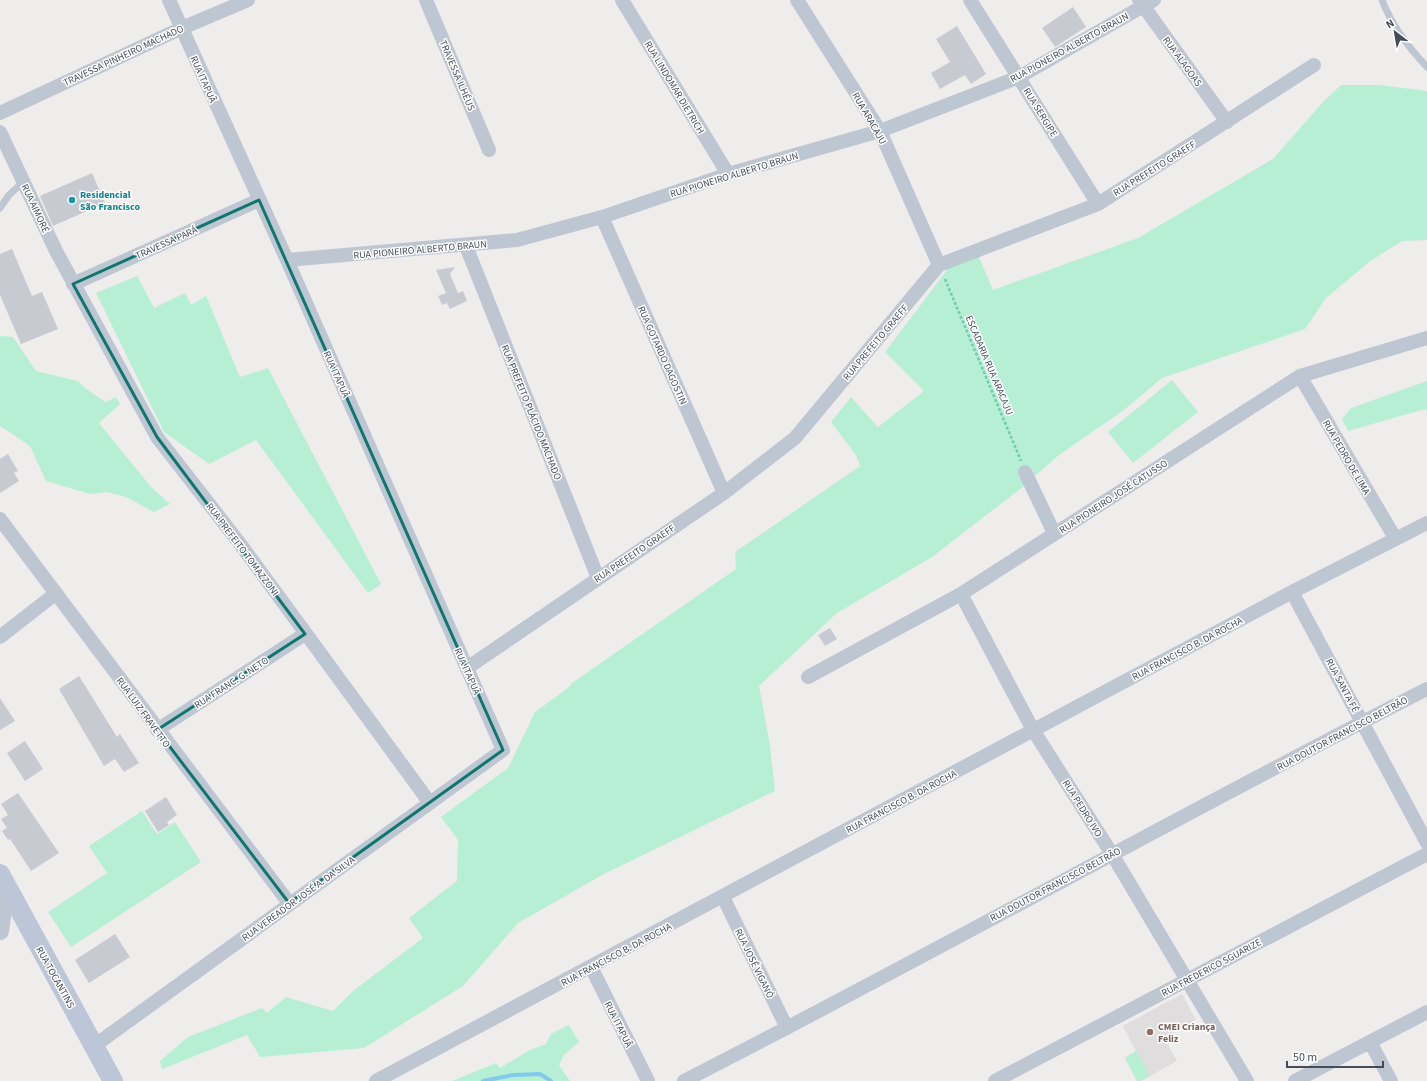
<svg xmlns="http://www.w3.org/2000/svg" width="1427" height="1081" font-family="'Source Sans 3',sans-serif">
  <rect width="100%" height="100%" fill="#efecec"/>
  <path fill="#e0ddde" d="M1182,994L1196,1020L1164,1038L1177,1061L1141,1081H1137L1125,1058L1136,1051L1123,1026Z"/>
  <path fill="#b7efd5" d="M1341,85H1379L1427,91V240L1402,241L1369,262L1326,298L1305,329L1162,378L1124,410L1059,455L1024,486L932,557L837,613L759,686L770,745L775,791L604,874L518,923L463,986L364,1048L260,1057L247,1035L162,1069L160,1061L188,1037L262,1008L267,1013L286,997L333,1011L353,991L423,938L409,918L457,881L458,840L441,817L508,768L535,712L568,688L572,683L736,569L735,552L860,466L856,455L831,422L851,397L878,427L924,391L885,352L950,266L978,255L993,290L1138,238L1273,159L1324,101Z
    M137,276L154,308L185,293L191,305L206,296L240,377L268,368L381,584L368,593L256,440L209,464L164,432L96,293Z
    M0,336L13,337L36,371L78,381L86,389L106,402L116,397L120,404L99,423L151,487L170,504L154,512L126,497L107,492L90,494L46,481L30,446L0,426Z
    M1172,380L1198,412L1133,463L1108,432Z
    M1427,381V411L1425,409L1348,431L1342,419L1351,408Z
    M142,811L157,834L175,822L201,862L71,947L48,912L107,873L89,846Z
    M569,1025L579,1042L564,1055L559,1065L570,1081H452L496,1063L500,1068L530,1050L546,1044L551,1034Z
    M1136,1051L1150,1076L1137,1081L1125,1058Z"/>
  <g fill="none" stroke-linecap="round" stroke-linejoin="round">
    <path stroke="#82c9ee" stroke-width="4" d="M483,1081L513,1075L540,1074L551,1081"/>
  </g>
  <path fill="#c8cad2" d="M1073,7L1086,27L1055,47L1042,28Z
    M957,26L986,74L971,84L965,75L940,89L931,73L950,62L936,39Z
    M92,173L105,203L53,226L40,196Z
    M12,249L32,296L42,292L58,329L21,344L0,295V254Z
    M455,267L450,274L458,293L463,291L467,301L450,309L447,303L442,305L438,296L446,293L436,270Z
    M8,454L18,471L14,473L19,481L0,493V459Z
    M830,628L837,639L825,646L818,635Z
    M79,676L117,737L120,734L139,763L124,772L115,759L104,766L59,689Z
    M0,698L15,721L0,730Z
    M25,741L43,769L25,781L7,753Z
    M18,793L59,853L31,871L10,839L8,840L2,831L7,828L1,819L8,815L1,804Z
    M166,797L177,815L167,822L169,825L158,832L145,811Z
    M115,934L130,957L89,983L75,960Z"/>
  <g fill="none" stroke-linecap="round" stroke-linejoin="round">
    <path stroke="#6eceac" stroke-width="2.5" stroke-dasharray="3 2" stroke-linecap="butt" d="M945,279L1021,461"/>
    <path stroke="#bec6d2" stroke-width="7" d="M1382,0C1392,26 1408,47 1427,67
      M0,208L9,195L24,181"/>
    <path stroke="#bec6d2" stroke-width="14" d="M426,0L489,150
      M622,0L728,174
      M797,0L880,131L939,265
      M970,0L1098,204
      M1139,0L1227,122
      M0,113L182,28L248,0
      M0,132L56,251L157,437L241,545L430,803
      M602,217L724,493
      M466,246L598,578
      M287,260L517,240L602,217L728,174L880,131L1019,77L1154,0
      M73,284L259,200
      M1300,376L1395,538
      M1025,472L1054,533
      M0,519L289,903
      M1292,592L1427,843
      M961,594L1033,730L1112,854L1247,1081
      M0,637L55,594
      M467,668L724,493L795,438L939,265L1098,204L1314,65
      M808,677L961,594L1300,376L1427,338
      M157,730L305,634
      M723,897L787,1028
      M591,967L648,1081
      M1370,1042L1391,1081
      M94,1046L503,750L287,260L169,0
      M376,1081L1292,592L1427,523
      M684,1081C933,954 1177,816 1427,689
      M995,1081L1427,854
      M1295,1081L1427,1012"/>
    <path stroke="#bec6d2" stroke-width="18" d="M0,931L6,887"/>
    <path stroke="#bdc6d6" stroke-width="20" d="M0,874L113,1081"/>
  </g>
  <path fill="none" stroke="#0f766e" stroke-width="3" stroke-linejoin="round" d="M259,200L503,750L289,903L157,730L305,634L157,437L73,284Z"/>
  <circle fill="#0f9aa8" stroke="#fff" stroke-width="1.5" cx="72" cy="200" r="4"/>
  <circle fill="#8d6e63" stroke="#fff" stroke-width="1.5" cx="1150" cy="1032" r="4"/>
  <g text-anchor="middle" stroke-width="3" stroke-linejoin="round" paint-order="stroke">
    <g font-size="10" fill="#444c5a" stroke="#fff">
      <text transform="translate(1069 47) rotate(-29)" y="4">RUA PIONEIRO ALBERTO BRAUN</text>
      <text transform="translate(123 55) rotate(-25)" y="4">TRAVESSA PINHEIRO MACHADO</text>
      <text transform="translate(1183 61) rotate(54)" y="4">RUA ALAGOAS</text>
      <text transform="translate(458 75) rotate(67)" y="4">TRAVESSA ILHÉUS</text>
      <text transform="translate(204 79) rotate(66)" y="4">RUA ITAPUÃ</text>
      <text transform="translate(675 87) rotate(59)" y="4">RUA LINDOMAR DIETRICH</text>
      <text transform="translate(1041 112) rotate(58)" y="4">RUA SERGIPE</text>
      <text transform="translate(870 118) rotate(60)" y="4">RUA ARACAJU</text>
      <text transform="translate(1154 168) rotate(-32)" y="4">RUA PREFEITO GRAEFF</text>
      <text transform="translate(734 174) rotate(-17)" y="4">RUA PIONEIRO ALBERTO BRAUN</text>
      <text transform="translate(36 208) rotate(65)" y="4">RUA AIMORÉ</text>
      <text transform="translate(166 242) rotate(-24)" y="4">TRAVESSA PARÁ</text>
      <text transform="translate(420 249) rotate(-5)" y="4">RUA PIONEIRO ALBERTO BRAUN</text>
      <text transform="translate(875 342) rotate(-50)" y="4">RUA PREFEITO GRAEFF</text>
      <text transform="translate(663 355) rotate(66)" y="4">RUA GOTARDO DAGOSTIN</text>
      <text transform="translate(990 365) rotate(67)" y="4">ESCADARIA RUA ARACAJU</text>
      <text transform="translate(337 374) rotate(66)" y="4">RUA ITAPUÃ</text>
      <text transform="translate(532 412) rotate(68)" y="4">RUA PREFEITO PLÁCIDO MACHADO</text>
      <text transform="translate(1347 457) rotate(60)" y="4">RUA PEDRO DE LIMA</text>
      <text transform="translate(1113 496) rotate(-33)" y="4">RUA PIONEIRO JOSÉ CATUSSO</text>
      <text transform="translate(243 549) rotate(53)" y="4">RUA PREFEITO TOMAZZONI</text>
      <text transform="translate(634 553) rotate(-34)" y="4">RUA PREFEITO GRAEFF</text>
      <text transform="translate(1187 648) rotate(-28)" y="4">RUA FRANCISCO B. DA ROCHA</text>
      <text transform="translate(468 671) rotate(66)" y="4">RUA ITAPUÃ</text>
      <text transform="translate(231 682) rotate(-33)" y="4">RUA FRANC. G. NETO</text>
      <text transform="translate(1343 685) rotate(62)" y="4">RUA SANTA FÉ</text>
      <text transform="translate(144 712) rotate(54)" y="4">RUA LUIZ FRAVETTO</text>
      <text transform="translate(1342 733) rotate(-28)" y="4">RUA DOUTOR FRANCISCO BELTRÃO</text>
      <text transform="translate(901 801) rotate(-28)" y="4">RUA FRANCISCO B. DA ROCHA</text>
      <text transform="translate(1083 808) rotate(58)" y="4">RUA PEDRO IVO</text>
      <text transform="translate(1055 884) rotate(-28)" y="4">RUA DOUTOR FRANCISCO BELTRÃO</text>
      <text transform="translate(298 898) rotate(-36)" y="4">RUA VEREADOR JOSÉ A. DA SILVA</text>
      <text transform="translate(616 954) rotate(-28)" y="4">RUA FRANCISCO B. DA ROCHA</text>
      <text transform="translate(755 963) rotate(64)" y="4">RUA JOSÉ VIGANÓ</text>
      <text transform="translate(1211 967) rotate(-28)" y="4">RUA FREDERICO SGUARIZE</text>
      <text transform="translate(56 977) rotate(61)" y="4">RUA TOCANTINS</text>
      <text transform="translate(619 1024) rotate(63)" y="4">RUA ITAPUÃ</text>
    </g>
    <g font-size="10" font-weight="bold" fill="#0d838f" stroke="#fff" text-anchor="start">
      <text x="80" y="198">Residencial<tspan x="80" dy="12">São Francisco</tspan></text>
    </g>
    <g font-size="10" font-weight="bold" fill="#785e54" stroke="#fff" text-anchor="start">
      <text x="1158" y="1030">CMEI Criança<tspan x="1158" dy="12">Feliz</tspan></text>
    </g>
  </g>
  <g transform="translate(1395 32) rotate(329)" stroke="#ffffff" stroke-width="3" paint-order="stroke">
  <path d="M0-3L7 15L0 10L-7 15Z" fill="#444c5a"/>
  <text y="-6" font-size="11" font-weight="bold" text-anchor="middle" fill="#444c5a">N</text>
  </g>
  <path d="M1287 1061v6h96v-6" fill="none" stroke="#444c5a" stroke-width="2"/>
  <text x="1293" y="1061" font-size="12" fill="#444c5a" stroke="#ffffff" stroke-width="3" paint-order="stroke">50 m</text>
</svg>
